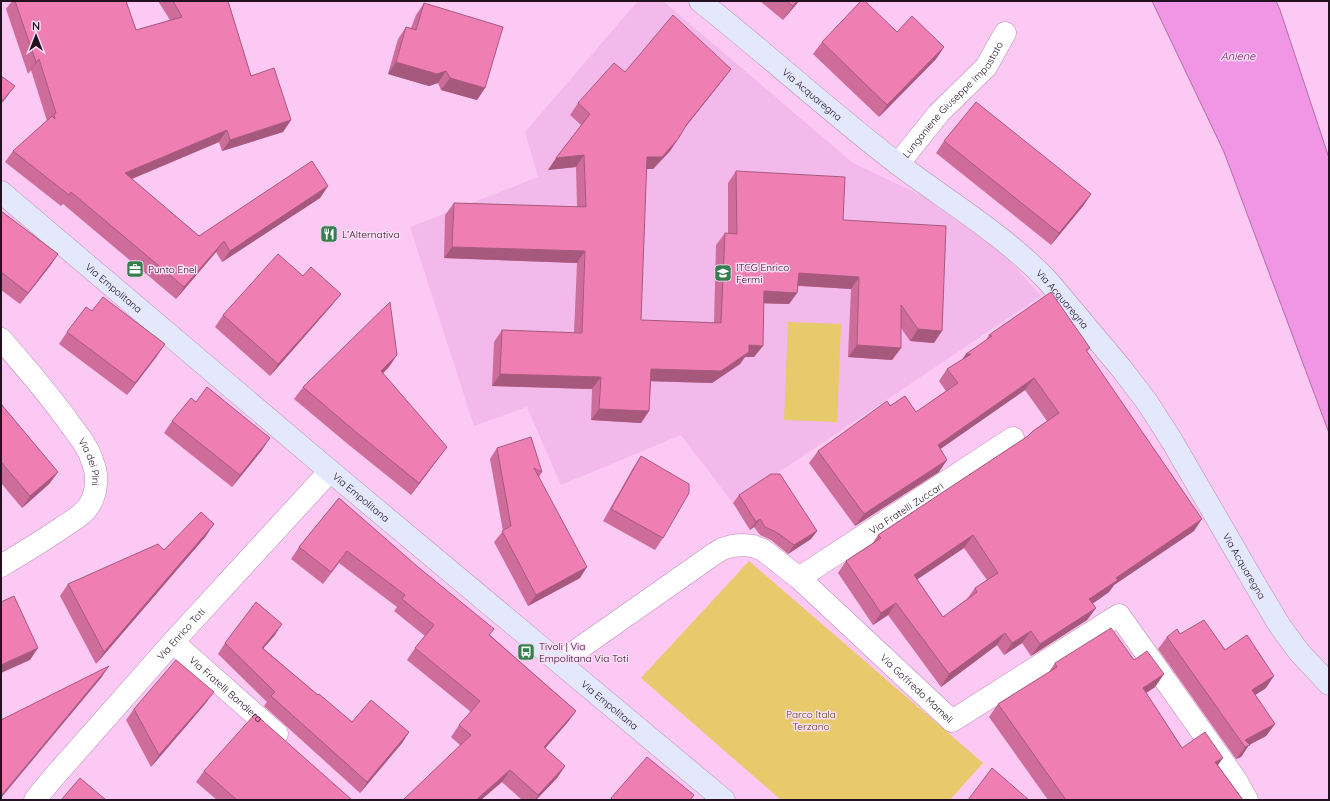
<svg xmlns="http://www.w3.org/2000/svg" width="1330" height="801" font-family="Quicksand,sans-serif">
  <rect width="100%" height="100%" fill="#fcc8f4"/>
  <path fill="#f3b9ea" d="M638,1H663L853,163L935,202L1001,251L1041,296L733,503L681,435L561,485L527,407L474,426L410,227L538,177L525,132Z"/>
  <path fill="#e8ca6d" d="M788,322L841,324L837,422L784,420Z
    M749,561L983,763L950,800H781L641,678Z"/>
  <path fill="#f195e5" stroke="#b36daa" d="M1152,1H1276L1280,10L1329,158V433L1224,152Z"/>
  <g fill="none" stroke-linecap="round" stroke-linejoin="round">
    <defs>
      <g id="street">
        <path id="s1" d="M898,164L939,113L986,67L1005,33"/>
        <path id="s2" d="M1,339C25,367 49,394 70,424C79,436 89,448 93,463C98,475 97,492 90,504C84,515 70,522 60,529C41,542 21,554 1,566"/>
        <path id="s3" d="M799,578L1013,438"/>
        <path id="s4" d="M173,642L277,734"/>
        <path id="s5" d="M560,662L714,554L722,549L732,546L742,545L753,546L763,550L799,578L952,721L1119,615L1236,780L1247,800"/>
        <path id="s6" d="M35,800L52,779L173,642L330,471"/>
      </g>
      <g id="secondary">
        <path id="s7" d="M700,1C767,54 830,112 898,164C949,202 1004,235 1048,281L1121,368L1147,402L1172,441L1259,591L1280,626L1299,652L1329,684"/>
        <path id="s8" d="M1,192L330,471L724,800"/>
      </g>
    </defs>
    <use href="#street" stroke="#bd8cb6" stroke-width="23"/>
    <use href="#secondary" stroke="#bd8cb6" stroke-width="23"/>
    <use href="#street" stroke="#fff" stroke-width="22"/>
    <use href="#secondary" stroke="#e3e8fc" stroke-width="22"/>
  </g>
  <path fill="#ce6d9a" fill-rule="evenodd" d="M12,1H126L136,30L170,20L158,1H228L251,76L291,120L283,132L222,151L219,142L132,179L199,236L328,186L320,198L222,262L216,252L176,299L63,204L61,206L5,162L13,151L47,121L31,70L28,74L6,9Z
    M760,1H799L783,20Z
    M424,3L485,88L477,100L441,90L438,83L429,86L388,74L398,39L406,27L411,28L416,15Z
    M897,32L944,47L936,59L879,117L813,54L822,42Z
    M731,69L722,81L684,129L678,139L670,151L653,169H646L641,320L714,323L716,245L725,233H728V183L736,171L843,220L934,343L910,341L901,328V348L892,360L848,357L851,289L798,286L797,293L789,304L763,303L754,357H745L740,364L712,383L651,381L649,411L641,423L591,420L592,389L492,386L494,342L502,330L574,333L577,263L444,258L445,215L454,203L577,207L576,167L548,170L581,125L570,115L578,103L625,72Z
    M944,141L1091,194L1083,206L1051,245L936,153Z
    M1,211L58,254L50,266L20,304L1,290Z
    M303,276L341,294L332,305L270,376L215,327L223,315Z
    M67,332L157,356L127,395L59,344Z
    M989,335L1090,348L1087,351L1194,531L1114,585L1109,592L1092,604L1096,608L1087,620L1031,656L1022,643L1004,655L997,645L941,687L888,615L873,625L838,573L846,561L872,544L878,535L1028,436L1047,421L1025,390L940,449L939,472L855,526L809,463L818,451L890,406L916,412L946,391L939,381L947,369L962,360L966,354L986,340ZM964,548L987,580L975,588L967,599L943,617L917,579Z
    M389,367L383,373L438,459L411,495L349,445L294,399L303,387Z
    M196,402L262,450L232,487L164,433L172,421Z
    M1,404L58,472L49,484L22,508L1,483Z
    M497,448L542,472L539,477L580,578L528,606L494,542L503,531L490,459Z
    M641,456L663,538L655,550L603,521L633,468Z
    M739,495L817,531L811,539L788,554L771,540L760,535L754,527L750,530L733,503Z
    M339,498L490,635L576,711L567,723L545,748L565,766L557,778L536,800H522L451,737L459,725L471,712L407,660L415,648L425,636L394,611L397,607L339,563L323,584L291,559L299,547Z
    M206,536L96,664L60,596L68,584L164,550Z
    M1180,634L1225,650L1266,688L1255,695L1275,724L1266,736L1249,745L1241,757L1236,759L1158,649L1167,637Z
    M275,635L263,648L318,695L352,722L409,732L402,743L360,793L264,706L267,702L218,654L225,643Z
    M1134,660L1164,674L1155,687L1146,693L1182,748L1218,765L1243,800H1048L989,717L998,704L1049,672L1055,663Z
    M205,704L151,767L126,720L134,709Z
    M204,771L352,800H217L196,782Z"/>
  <path fill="#a7597d" d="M797,1H799L783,20L793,6Z
    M944,47L936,59L879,117L887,105Z
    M39,59L31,70L28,74L36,62Z
    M396,62L446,71L438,83L429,86L388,74Z
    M731,69L722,81L678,136L687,124Z
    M450,78L485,88L477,100L441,90Z
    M15,86L6,98L1,104V102Z
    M291,120L283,132L222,151L230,140Z
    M227,130L219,142L117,185L125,173Z
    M678,139L670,151L653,169H638L647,157Z
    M584,155L576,167L548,170L556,158Z
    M328,186L320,198L222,262L230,251Z
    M1091,194L1083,206L1051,245L1059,233Z
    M224,241L216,252L176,299L184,287Z
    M452,247L585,251L577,263L444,258Z
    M58,254L50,266L20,304L28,293Z
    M799,273L859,277L851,289L791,285Z
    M764,291L797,293L789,304L755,303Z
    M341,294L332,305L270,376L278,364Z
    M918,329L942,331L934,343L910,341Z
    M165,344L157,356L127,395L135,383Z
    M749,345L763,346L754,357H745L740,364L712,383L643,381L651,369Z
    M857,345L901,348L892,360L848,357Z
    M966,354H971L958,366Z
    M397,355L389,367L373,383L381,371Z
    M500,374L601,377L592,389L492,386Z
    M1034,378L1025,390L929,457L938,445Z
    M599,409L649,411L641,423L591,420Z
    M270,438L262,450L232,487L240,475Z
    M447,447L411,495L419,483Z
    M947,460L939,472L855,526L864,514Z
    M58,472L49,484L22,508L30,496Z
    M760,519L754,527L750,530L756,522Z
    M1202,519L1194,531L1114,585L1109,592L1081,612L1089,599L1116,578Z
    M214,524L206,536L96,664L104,652Z
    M817,531L811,539L788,554L794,545Z
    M973,535L964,548L906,587L914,575Z
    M587,567L580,578L528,606L536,595Z
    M896,603L888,615L873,625L881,613Z
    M1096,608L1087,620L1031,656L1040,644Z
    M282,624L275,635L255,658L262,648Z
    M1031,631L1022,643L1004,655L1012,643Z
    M1005,633L997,645L941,687L949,674Z
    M38,648L30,660L1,673V665Z
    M109,666L101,678L1,798V796Z
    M1164,674L1155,687L1134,701L1143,688Z
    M1274,676L1266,688L1244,702L1252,690Z
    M214,692L205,704L151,767L159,755Z
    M576,711L567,723L536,759L544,747Z
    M1275,724L1266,736L1249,745L1241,757L1236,759L1245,747V740Z
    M409,732L402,743L360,793L367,782Z
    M1223,758L1214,771L1215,762Z
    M565,766L557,778L536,800H535L538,795Z
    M510,770L502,782L481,800H476Z"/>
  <path fill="#ef7fb3" stroke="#a7597d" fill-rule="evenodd" d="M15,1H126L136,30L182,17L173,1H228L251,76L274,68L291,120L230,140L227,130L125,173L199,236L312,161L328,186L230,251L224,241L184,287L71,192L69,195L13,151L52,116L55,119L54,114L56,113L39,59L36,62Z
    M786,1H797L793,6Z
    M861,1H865L897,32L912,16L944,47L887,105L822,42Z
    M424,3L503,27L485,88L450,78L446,71L437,74L396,62L406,27L416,30Z
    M673,15L731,69L687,124L678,139L662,157H647L641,320L721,323L725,233L737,234L736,171L845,177L843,220L946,226L942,331L918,329L901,305V348L857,345L859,277L799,273L797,293L764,291L763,346L749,345V352L721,371L651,369L649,411L599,409L601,377L500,374L502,330L582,333L585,251L452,247L454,203L586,207L584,155L556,158L590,114L578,103L614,63L625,72Z
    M1,76L15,86L1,102Z
    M976,102L1091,194L1059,233L944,141Z
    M1,211L58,254L28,293L1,272Z
    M278,254L303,276L311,267L341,294L278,364L223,315Z
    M1051,292L1090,348L1086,350L1202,519L1116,578L1118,580L1089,599L1096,608L1040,644L1031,631L1012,643L1005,633L949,674L896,603L881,613L846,561L881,538L878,535L1028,436L1033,431L1059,413L1034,378L938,445L947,460L864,514L818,451L887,401L890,406L905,396L916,412L958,383L947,369L971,354H966L992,336L989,335ZM973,535L998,573L975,588L977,592L943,617L914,575Z
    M103,297L165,344L135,383L67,332L86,307L92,311Z
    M390,302L397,355L381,371L447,447L419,483L357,433L303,387Z
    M207,387L270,438L240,475L172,421L191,398L196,402Z
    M1,404L58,472L30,496L1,462Z
    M531,437L542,472L534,468L587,567L536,595L502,531L511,526L497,448Z
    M641,456L689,484V493L663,538L611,509Z
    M771,474H780L817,531L794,545L776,532L765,527L760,519L756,522L739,495Z
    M339,498L418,567L494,629L489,635L576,711L544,747L565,766L538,795L510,770L476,800H403L471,735L459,725L480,701L415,648L434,625L402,599L405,595L347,551L331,572L299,547Z
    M201,512L214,524L104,652L68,584L158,544L164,550Z
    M14,596L38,648L1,665V602Z
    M256,602L282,624L262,648L318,695L319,694L352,722L371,700L409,732L367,782L271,696L275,692L225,643Z
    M1204,620L1225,650L1247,635L1274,676L1252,690L1275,724L1245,740L1250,745L1245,747L1167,637L1177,629L1180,634Z
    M1111,628L1134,660L1147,651L1164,674L1143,688L1182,748L1205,732L1223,758L1215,762L1243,800H1066L998,704L1057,667L1055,663Z
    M176,660L214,692L159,755L134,709Z
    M109,666L1,796V720Z
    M255,714L352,800H237L204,771Z
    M647,757L694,795L690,800H613L611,798Z
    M992,768L1029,800H968Z
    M80,778L106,800H61Z"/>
  <defs>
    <symbol id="restaurant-square" viewBox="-11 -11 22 22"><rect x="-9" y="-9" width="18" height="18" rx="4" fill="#347f4d" stroke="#fdddf7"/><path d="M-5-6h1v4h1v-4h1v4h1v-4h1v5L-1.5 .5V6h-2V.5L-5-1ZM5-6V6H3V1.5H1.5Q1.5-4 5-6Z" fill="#fff"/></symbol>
    <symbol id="office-square" viewBox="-11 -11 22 22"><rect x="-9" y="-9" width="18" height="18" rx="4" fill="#347f4d" stroke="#fdddf7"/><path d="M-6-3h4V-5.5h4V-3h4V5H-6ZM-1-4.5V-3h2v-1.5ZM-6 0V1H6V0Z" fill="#fff"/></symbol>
    <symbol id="school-square" viewBox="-11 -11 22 22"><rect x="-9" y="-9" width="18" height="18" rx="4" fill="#347f4d" stroke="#fdddf7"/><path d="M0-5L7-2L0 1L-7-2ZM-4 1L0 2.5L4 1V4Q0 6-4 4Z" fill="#fff"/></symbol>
    <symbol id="bus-square" viewBox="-11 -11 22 22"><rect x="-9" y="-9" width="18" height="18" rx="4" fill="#347f4d" stroke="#fdddf7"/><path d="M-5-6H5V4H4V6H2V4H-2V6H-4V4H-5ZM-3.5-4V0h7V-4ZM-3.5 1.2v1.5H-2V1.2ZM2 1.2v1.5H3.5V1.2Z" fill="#fff"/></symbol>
  </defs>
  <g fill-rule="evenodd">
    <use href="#restaurant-square" x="319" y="224" width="20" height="20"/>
    <use href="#office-square" x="125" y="259" width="20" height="20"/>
    <use href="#school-square" x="713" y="263" width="20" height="20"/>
    <use href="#bus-square" x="516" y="642" width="20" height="20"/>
  </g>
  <g text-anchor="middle" stroke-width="3" stroke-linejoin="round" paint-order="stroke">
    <g font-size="10" fill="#231121" stroke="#fdddf7">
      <text dy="4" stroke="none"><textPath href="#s7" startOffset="146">Via Acquaregna</textPath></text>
      <text dy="4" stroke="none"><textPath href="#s1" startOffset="85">Lunganiene Giuseppe Impastato</textPath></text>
      <text dy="4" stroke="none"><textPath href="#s8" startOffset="148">Via Empolitana</textPath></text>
      <text dy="4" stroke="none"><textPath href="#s7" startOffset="470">Via Acquaregna</textPath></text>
      <text dy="4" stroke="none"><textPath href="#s2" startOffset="153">Via dei Pini</textPath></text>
      <text dy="4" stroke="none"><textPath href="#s8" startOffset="472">Via Empolitana</textPath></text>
      <text dy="4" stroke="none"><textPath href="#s3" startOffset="128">Via Fratelli Zuccari</textPath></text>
      <text dy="4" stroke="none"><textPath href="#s7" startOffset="794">Via Acquaregna</textPath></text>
      <text dy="4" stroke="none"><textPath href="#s6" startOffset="221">Via Enrico Toti</textPath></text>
      <text dy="4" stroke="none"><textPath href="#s5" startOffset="447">Via Goffredo Mameli</textPath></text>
      <text dy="4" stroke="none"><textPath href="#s4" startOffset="71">Via Fratelli Bandiera</textPath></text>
      <text dy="4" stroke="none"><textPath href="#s8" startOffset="796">Via Empolitana</textPath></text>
    </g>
    <g font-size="10" fill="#231121" stroke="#fdddf7" text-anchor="start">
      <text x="342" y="238">L’Alternativa</text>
      <text x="736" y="271">ITCG Enrico<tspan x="736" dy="12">Fermi</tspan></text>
      <text x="148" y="273">Punto Enel</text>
      <text x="539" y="650">Tivoli | Via<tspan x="539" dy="12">Empolitana Via Toti</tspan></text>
    </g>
    <g font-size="10" fill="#564612" stroke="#fdddf7">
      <text x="811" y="718">Parco Itala<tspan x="811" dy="12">Terzano</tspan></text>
    </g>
    <g font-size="11" font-style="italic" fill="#6c1b64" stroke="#fdddf7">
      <text x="1238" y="60">Aniene</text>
    </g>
  </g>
  <rect width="1330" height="801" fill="none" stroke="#231121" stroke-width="4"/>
  <g transform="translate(36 36)" stroke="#fdddf7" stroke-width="3" paint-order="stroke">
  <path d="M0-3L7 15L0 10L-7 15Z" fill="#231121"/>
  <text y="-6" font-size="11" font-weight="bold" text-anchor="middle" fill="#231121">N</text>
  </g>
</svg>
